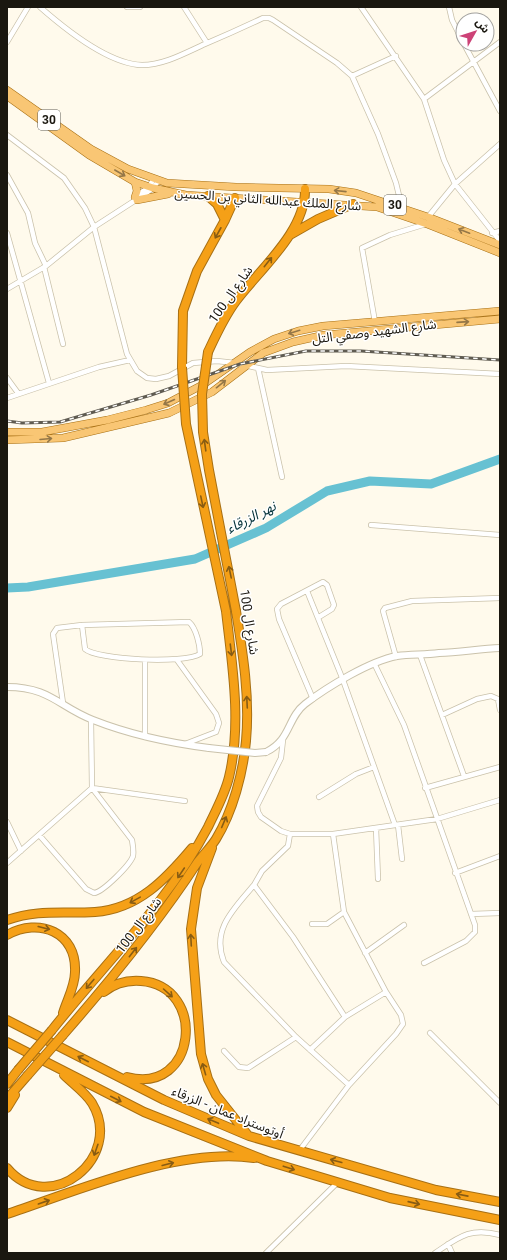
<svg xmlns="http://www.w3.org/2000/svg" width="507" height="1260" font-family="Roboto,'Noto Sans Arabic',sans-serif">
  <rect width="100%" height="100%" fill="#fffaec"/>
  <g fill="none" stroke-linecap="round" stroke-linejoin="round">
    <path stroke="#67c1d2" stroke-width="9" d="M7,588L28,587L195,559L266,528L327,491L370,481L431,484L500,459"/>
    <defs>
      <path id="street" d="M40,7C65,29 108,64 142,65C164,65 185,53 205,44C224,36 244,27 263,18H269L273,20L337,63L352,76L378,134L396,183L402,208
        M127,7H140
        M184,7L207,43
        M361,7L424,99L444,160L455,184L500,241
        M449,7L452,20L463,42
        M7,42L28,7
        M464,44L500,111
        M352,76L396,56
        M424,99L500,42
        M7,135L64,178L85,208L94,227L127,354L137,371L147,378L156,379L169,376L193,363L217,361L235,363L267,370L346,366L500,374
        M7,175L28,213L35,243L46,266
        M136,196L149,187L154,178
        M428,217L455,184L500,144
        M7,233L49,383
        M492,233L500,231
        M44,267L63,344
        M7,289L46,266L94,227L145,194L153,188L159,180
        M375,322L362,248L390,235L426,224
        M258,368L282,477
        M7,378L18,393
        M7,398L99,367L130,360
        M371,525L500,535
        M307,591L343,680L395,825
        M189,622C196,628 200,645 200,654C185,664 97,660 85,649L82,625Z
        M420,655L464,776
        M396,657L383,611L385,608L412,601L500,598
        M145,660V737
        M177,660L216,714L219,723L216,732L185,744
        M374,663L404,725L475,925V932L466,941L424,963
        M313,699L279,619L277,609L281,604L323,582L327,585L334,605L332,609L319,617
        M63,703L53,634L57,628L82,625
        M442,715L477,699L491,696L498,699L500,710
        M283,740L281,758L257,806L258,812L261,817L281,831L290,834H333L437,819L500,800
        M92,788L185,801
        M425,788L500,767
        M319,797L356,774L374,767
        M7,822L21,851
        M398,825L402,859
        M376,828L378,879
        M290,834L288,846L262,871L254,885L293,937L345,1017
        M40,836L86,889L94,893C103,892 130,865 133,856C134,851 133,846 132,840L92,788
        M7,863L92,788L91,720
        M455,873L500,856
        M254,885C234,909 211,929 224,962L296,1037L349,1085
        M471,914L500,913
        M312,924H327L344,912
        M365,953L404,925
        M430,1033L500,1103
        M310,1050L345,1017L386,992
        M224,1051L239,1067L248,1068L296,1037
        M299,1151L349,1085L396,1034L403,1024L401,1015L386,992L344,912L333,834
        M448,1244L452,1253
        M266,1253L337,1183
        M435,1253C459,1237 470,1227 500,1235"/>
      <path id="secondary" d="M7,687C50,687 59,707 93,720C131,735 169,743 209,748
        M266,752C291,740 287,718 305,704C327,687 370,661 397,656C411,654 425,655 439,653C460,652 480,649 500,648"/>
      <path id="primary" d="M7,90L91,149L128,169L167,183L236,187L329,189L356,193L428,217L500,245
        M7,96L89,155L135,182L153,188L186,195L377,207L427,224L500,253
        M135,197L137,191L135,182
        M137,200L168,194
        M7,432H42L107,420L146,410L168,403L204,384L250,352L274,339L298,331L323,326L500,311
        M7,440L63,438L169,413L212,392L263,353L293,342L324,335L500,319"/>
      <path id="highway" d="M208,196L217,204L225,220
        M290,235L318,219L353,204
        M208,352C216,335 224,317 236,301C260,269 306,231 305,189
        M182,367L183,311L197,271L225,220L235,198
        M212,848L197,888L191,929L201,1054L208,1079L216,1095L247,1134
        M7,920C39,909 62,914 95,912C138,909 166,879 192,848
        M7,935C39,917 77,932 75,972C75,986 67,1000 63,1013
        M104,992C115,983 128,980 141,981C208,986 197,1096 127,1077
        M7,1020L164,1100L249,1136L436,1190L500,1202
        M52,1030C105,963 168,903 208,827C216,810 225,794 229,777C242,723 232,664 226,611
        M63,1035C111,980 157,924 197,863C203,855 211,847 216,839C233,811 243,773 246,741C250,697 243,654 236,611
        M7,1042L144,1112L267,1161L390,1198L500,1220
        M7,1084L18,1070
        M7,1099L27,1076
        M7,1108L15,1095
        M7,1168C49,1218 125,1158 92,1103C85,1092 73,1084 64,1075
        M7,1214C79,1190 179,1147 254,1158"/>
    </defs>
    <use href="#street" stroke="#cac2ab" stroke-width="6"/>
    <use href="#secondary" stroke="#cac2ab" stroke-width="8"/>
    <use href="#primary" stroke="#a87014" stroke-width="8"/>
    <use href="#highway" stroke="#a87014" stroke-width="10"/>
    <use href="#street" stroke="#fff" stroke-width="4.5"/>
    <use href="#secondary" stroke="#fff" stroke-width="6"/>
    <use href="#primary" stroke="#f9c674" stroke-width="7"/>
    <use href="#highway" stroke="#f5a017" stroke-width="8"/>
    <defs>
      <path id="rail" d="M7,421L22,423L60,422L151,395L240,364L306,351H361L500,360"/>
    </defs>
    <use href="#rail" stroke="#5f5b51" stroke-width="3"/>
    <use href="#rail" stroke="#fff" stroke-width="1.5" stroke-dasharray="4.5" stroke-linecap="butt"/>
    <defs>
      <path id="secondary-bridge" d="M209,748L255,753L266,752"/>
      <path id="highway-bridge" d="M208,352L202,394L203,432L209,470L236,611
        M182,367L186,424L226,611
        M18,1070L52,1030
        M27,1076L63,1035"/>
    </defs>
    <use href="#secondary-bridge" stroke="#cac2ab" stroke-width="8" stroke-linecap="butt"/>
    <use href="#highway-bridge" stroke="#a87014" stroke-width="10" stroke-linecap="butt"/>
    <use href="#secondary-bridge" stroke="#fff" stroke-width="6"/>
    <use href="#highway-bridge" stroke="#f5a017" stroke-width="8"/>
  </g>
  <defs><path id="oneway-shaft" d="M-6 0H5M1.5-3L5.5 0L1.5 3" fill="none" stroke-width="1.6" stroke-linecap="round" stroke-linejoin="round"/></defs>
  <g stroke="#957747">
    <use href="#oneway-shaft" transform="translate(120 173) rotate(30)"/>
    <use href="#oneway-shaft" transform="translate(340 191) rotate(-174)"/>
    <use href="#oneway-shaft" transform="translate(464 231) rotate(-159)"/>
    <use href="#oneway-shaft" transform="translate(463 322) rotate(-4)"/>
    <use href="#oneway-shaft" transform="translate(294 332) rotate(163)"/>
    <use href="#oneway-shaft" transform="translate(221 384) rotate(-39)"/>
    <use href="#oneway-shaft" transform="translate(169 402) rotate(156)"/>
    <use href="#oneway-shaft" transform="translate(46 439) rotate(-5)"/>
  </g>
  <g stroke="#885c13">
    <use href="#oneway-shaft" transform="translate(218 233) rotate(119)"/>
    <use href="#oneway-shaft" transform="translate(268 262) rotate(-51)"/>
    <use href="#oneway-shaft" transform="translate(205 445) rotate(-98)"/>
    <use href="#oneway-shaft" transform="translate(202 502) rotate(78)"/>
    <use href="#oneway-shaft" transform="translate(230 572) rotate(-102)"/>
    <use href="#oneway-shaft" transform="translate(231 650) rotate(83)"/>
    <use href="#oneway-shaft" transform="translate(247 702) rotate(-93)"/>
    <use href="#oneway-shaft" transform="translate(224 822) rotate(-67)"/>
    <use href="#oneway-shaft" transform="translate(181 873) rotate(124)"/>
    <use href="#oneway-shaft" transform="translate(135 900) rotate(151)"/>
    <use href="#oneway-shaft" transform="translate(44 928) rotate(14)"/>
    <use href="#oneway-shaft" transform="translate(191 940) rotate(-93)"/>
    <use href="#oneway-shaft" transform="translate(133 952) rotate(-52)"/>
    <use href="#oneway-shaft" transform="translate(90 984) rotate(130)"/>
    <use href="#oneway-shaft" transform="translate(168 993) rotate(42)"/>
    <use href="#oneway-shaft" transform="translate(83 1059) rotate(-153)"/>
    <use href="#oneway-shaft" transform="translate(204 1069) rotate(-106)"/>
    <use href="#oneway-shaft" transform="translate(116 1099) rotate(27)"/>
    <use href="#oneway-shaft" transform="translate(213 1121) rotate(-157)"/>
    <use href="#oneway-shaft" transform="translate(96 1150) rotate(109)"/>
    <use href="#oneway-shaft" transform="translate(336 1161) rotate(-165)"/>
    <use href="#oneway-shaft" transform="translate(168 1164) rotate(-14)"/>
    <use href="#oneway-shaft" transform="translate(289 1168) rotate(18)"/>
    <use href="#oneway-shaft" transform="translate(462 1195) rotate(-169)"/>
    <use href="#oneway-shaft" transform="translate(44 1202) rotate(-19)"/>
    <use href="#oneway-shaft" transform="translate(414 1203) rotate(13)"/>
  </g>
  <g text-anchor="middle" stroke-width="3" stroke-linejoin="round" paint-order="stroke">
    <g fill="#fff" stroke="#5f5d57" stroke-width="1">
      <rect x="38" y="110" width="22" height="20" rx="3"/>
      <rect x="384" y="195" width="22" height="20" rx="3"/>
    </g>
    <g font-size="12" font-weight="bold" fill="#1a170f">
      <text x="49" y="124">30</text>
      <text x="395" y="209">30</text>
    </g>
    <g font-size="13" fill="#1a170f" stroke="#fff">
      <text transform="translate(268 199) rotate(4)" y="5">شارع الملك عبدالله الثاني بن الحسين</text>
      <text transform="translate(230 294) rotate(-55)" y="5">شارع ال 100</text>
      <text transform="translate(374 331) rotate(-7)" y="5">شارع الشهيد وصفي التل</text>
      <text transform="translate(250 622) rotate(81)" y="5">شارع ال 100</text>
      <text transform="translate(138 925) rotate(-53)" y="5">شارع ال 100</text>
      <text transform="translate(228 1112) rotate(22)" y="5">أوتوستراد عمان - الزرقاء</text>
    </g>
    <g font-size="14" font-style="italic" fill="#033138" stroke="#fff">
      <text transform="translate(251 517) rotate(-27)" y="5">نهر الزرقاء</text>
    </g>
  </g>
  <rect width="507" height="1260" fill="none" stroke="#1a170f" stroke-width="16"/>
  <g transform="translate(475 32) rotate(51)"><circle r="19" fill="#ffffff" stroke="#a3a29f"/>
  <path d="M0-3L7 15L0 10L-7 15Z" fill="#cd4277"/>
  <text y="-6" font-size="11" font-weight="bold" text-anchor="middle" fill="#1a170f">ش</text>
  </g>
</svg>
